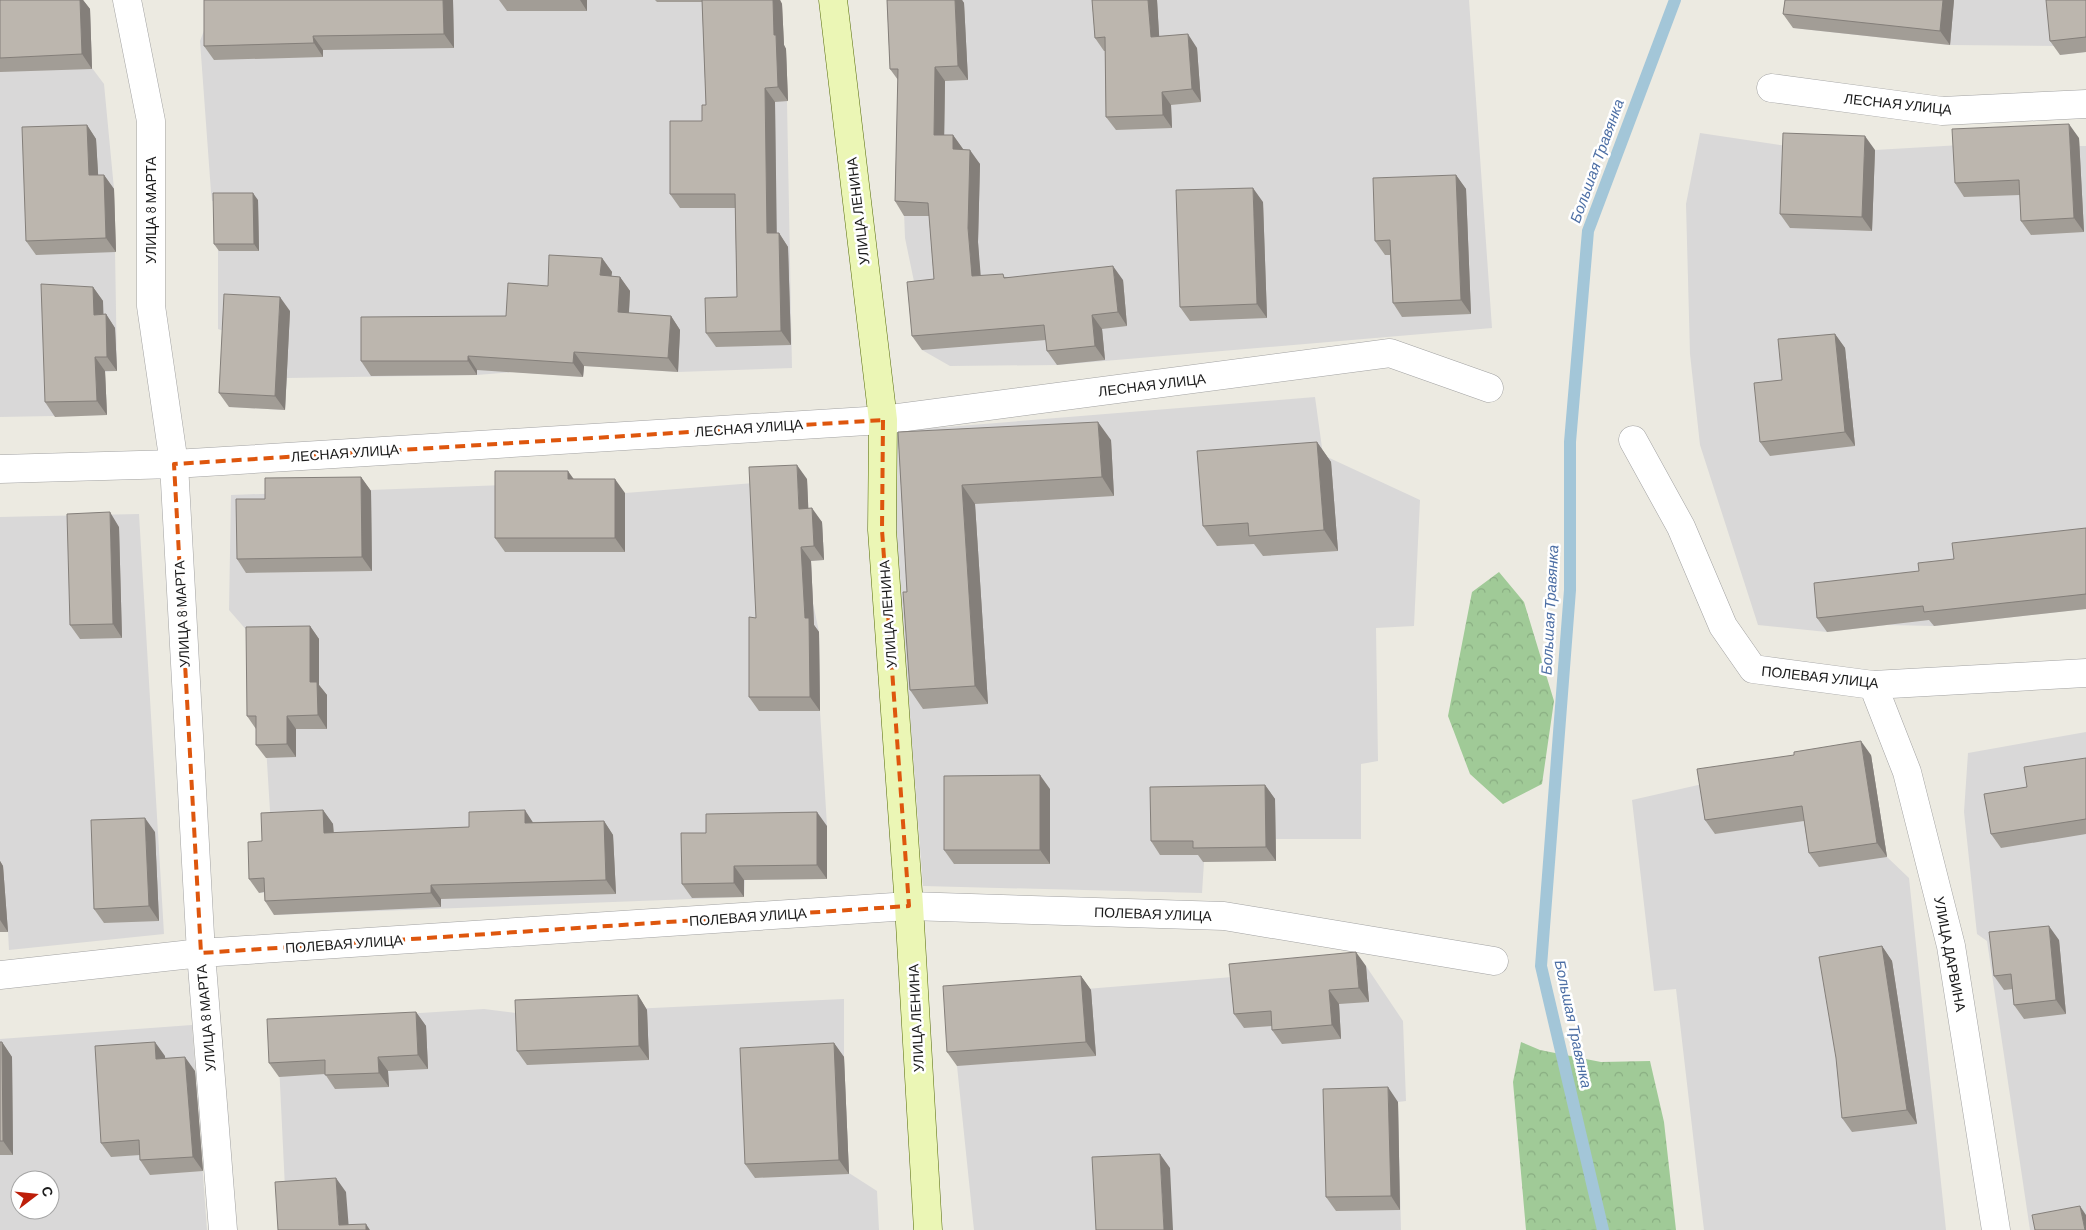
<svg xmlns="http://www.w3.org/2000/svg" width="2086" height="1230" font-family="Barlow,sans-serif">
  <defs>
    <pattern id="forest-crowns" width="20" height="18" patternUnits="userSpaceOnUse" patternTransform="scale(1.25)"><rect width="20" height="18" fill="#a0ca97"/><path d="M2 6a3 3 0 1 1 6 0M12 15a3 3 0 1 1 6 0" fill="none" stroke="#89ad82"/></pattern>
  </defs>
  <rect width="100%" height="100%" fill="#eceae1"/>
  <path fill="#d9d8d8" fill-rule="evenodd" d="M256,0H770L771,29L786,49L792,368L678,372L584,366L583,377L513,372L477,375L287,378L285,410L229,407L233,334L218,329V201H212L211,192L200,41L213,7Z
    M896,0H1469L1492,328L1057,365L950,366L922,350L917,296L905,238Z
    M1796,0H2086V52L2060,55L2059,46L1950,45L1793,28Z
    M90,9L92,68L104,84L114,189L117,371L105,372L107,415L0,417V12Z
    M1700,133L1793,147L1875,150L2079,138V146H2086V609L1934,626L1887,625L1827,632L1758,625L1700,445L1690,354L1686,204Z
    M1315,397L1323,455L1420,500L1414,626L1376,628L1378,761L1361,764V839H1276V861L1204,862L1202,893L923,886L895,524L897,431Z
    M807,479L809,522H822L824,560L811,561L813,603L819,632L820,711L827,826V879L745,880L744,897L274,915V892L259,893L271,827L265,730L255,640L229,610L231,495L505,485L625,493Z
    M139,514L164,934L9,950L8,932H0V517Z
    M2086,732V1230H2030L1987,941L1977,934L1964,812L1968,753Z
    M1871,755L1887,857L1909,878L1946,1230H1704L1676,989L1654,991L1632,800L1707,783Z
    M1366,966L1403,1021L1406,1101L1398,1102L1401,1230H974L957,1066L953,1000Z
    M844,999V1057L849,1173L877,1191L879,1230H287L277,1022L484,1009L525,1014Z
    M192,1025L207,1230H0V1039ZM20,1180H50V1210H20Z"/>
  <path fill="url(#forest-crowns)" d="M1499,572L1524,602L1554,701L1542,784L1503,804L1470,774L1448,716L1472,592Z
    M1521,1042L1540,1050L1601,1062L1650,1061L1664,1122L1676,1230H1526L1513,1082Z"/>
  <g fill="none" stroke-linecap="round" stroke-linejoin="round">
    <path stroke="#a3c6d8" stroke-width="12" d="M1603,1230L1541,966L1570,590V442L1588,231L1675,0"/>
    <defs>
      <path id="street" d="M127,0L151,121V306L174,464L201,953L223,1230
        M1771,88L1942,111L2086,104
        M1633,440L1681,527L1723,626L1753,669L1873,685L2086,673
        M0,469L174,464L883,420L1390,353L1489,388
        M1873,685L1907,772L1951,946L1996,1230
        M0,975L201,953L909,906L1224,916L1494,961"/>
      <path id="secondary" d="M833,0L883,420L882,530L909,906L928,1230"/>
    </defs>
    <use href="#street" stroke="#a2a2a2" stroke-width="29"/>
    <use href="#secondary" stroke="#556b09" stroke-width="29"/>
    <use href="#street" stroke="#fff" stroke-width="28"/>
    <use href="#secondary" stroke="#ebf6b5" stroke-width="28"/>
  </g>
  <path fill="#a29d96" d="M0,0H83L90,9L92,69L0,72Z
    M453,0L454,48L323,50V57L214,60L204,46Z
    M499,0H587V11H507Z
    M655,0H780L782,4L784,45L786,49L788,101L775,102L776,233H779L788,247L791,345L716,347L706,333L737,297L735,208H680L670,194L702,121L706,105L702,2H657Z
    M887,0H962L964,3L968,80L945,81L944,135H953L963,149L980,164L978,242L980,276L1006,277L1123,280L1127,326L1102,329L1105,360L1057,365L1047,351L1046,340L922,350L912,336L934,279L929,216H904L895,201L898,80L890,69Z
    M1092,0H1157L1159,36L1197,48L1201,102L1171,105L1172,128L1116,130L1106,117L1105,51H1104L1095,38Z
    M1785,0H1954L1950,45L1793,28L1783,14Z
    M2086,0V52L2060,55L2050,41Z
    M87,125L96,139L98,175H104L114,189L116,252L36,255L26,241Z
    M2079,138L2084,232L2031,235L2021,221L2020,195L1964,197L1955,183Z
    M1875,150L1872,231L1790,228L1780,214Z
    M1456,175L1466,189L1471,314L1402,317L1393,303L1390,255H1385L1375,241Z
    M258,200L259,251H219L214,244Z
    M1263,202L1267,318L1190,321L1180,307Z
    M602,258L612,272L611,276L620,277L630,291L629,313L671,316L680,330L678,372L584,366L583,377L477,370V375L371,376L361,361L506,316L548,286Z
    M93,287L103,301V314H106L115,328L117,371H105L107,415L55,417L45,402Z
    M290,311L285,410L229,407L219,393Z
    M1835,334L1845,348L1855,446L1770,456L1760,442L1782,380Z
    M898,432L1111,440L1114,496L975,504L988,704L923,709L910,690L907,592Z
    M1317,442L1331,462L1338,551L1263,556L1254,544L1217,546L1203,526Z
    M361,477L371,491L372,571L246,573L237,559L265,499Z
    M807,479L808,508L822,522L824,560L811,561L814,625L819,632L820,711H759L749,697L756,618Z
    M625,493V552H505L495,538Z
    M119,527L122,638L80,639L70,625Z
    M2086,528V609L1934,626L1929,620L1827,632L1817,618L1919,571L1954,559Z
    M310,626L319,639V685L327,695V729H296V757L266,758L256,745V729L247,716Z
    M1871,755L1887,857L1819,867L1809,853L1804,821L1715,834L1705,820Z
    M2086,758V834L2001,848L1991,834L2027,787Z
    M1265,785L1275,799L1276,861L1203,862L1198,855H1160L1151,841Z
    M1050,789V864H954L944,850Z
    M323,810L333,824L334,833L469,827L533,822L604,821L613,835L616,894L441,899V907L274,915L265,901L264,892L259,893L249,879L262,841Z
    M827,826V879L744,880V897L692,898L682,884L706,833Z
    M155,832L159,921L104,923L94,909Z
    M0,861L3,866L8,932H0Z
    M2059,940L2066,1014L2024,1019L2014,1005L2013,989L2004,990L1994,976Z
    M1882,946L1892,961L1917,1124L1852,1132L1842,1118Z
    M1366,966L1369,1002L1339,1004L1341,1039L1282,1044L1272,1030V1026L1244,1028L1234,1014Z
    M1081,976L1091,990L1096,1056L957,1066L947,1052Z
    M638,995L647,1010L649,1060L527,1065L517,1051Z
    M416,1012L426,1026L428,1069L388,1071L389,1087L335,1089L325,1074L279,1077L269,1063Z
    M0,1042H2L12,1057L13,1155H0Z
    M834,1043L844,1057L849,1174L755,1178L745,1164Z
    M165,1056V1058L195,1071L203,1171L150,1175L140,1160V1155L111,1157L101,1143Z
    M1398,1102L1400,1210L1336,1211L1326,1197Z"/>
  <path fill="#847f7a" d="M80,0H83L90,9L92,69L82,54Z
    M443,0H453L454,48L444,34Z
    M580,0H587V11Z
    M773,0H780L782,4L784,45L786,49L788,101L778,87L774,35Z
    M955,0H962L964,3L968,80L958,66Z
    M1148,0H1157L1160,50L1151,37Z
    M1943,0H1954L1950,45L1940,31Z
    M1188,34L1197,48L1201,102L1192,89Z
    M313,36L323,50V57L314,43Z
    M935,67L945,81L944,149L934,135Z
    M765,88L775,102L777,247L767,233Z
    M1162,92L1171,105L1172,128L1163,115Z
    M2069,124L2079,138L2084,232L2074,218Z
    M87,125L96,139L99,189L89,175Z
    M953,135L963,149H953Z
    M1865,136L1875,150L1872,231L1862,217Z
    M970,150L980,164L978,242L982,291L972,276L968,228Z
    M104,175L114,189L116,252L106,238Z
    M1456,175L1466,189L1471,314L1461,300Z
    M1253,188L1263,202L1267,318L1257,304Z
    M253,193L258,200L259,251L254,244Z
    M779,233L788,247L791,345L781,331Z
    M602,258L612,272L610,289L600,275Z
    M1113,266L1123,280L1127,326L1118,312Z
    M620,277L630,291L628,327L618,312Z
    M93,287L103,301L104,329L94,315Z
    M280,297L290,311L285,410L275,396Z
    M106,314L115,328L117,371L107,357Z
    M1092,315L1102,329L1105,360L1095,346Z
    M671,316L680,330L678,372L668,358Z
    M1835,334L1845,348L1855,446L1845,432Z
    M574,352L584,366L583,377L573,363Z
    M468,356L477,370V375L468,361Z
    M95,357L105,371L107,415L97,401Z
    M1098,422L1111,440L1114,496L1102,477Z
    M1317,442L1331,462L1338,551L1324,530Z
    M797,465L807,479L809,523L799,509Z
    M568,471L578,485L568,479Z
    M361,477L371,491L372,571L362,557Z
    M615,479L625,493V552L615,538Z
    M962,485L975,504L988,704L975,686Z
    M812,508L822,522L824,560L814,546Z
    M110,512L119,527L122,638L113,624Z
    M801,547L811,561L814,625L819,632L820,711L810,697L805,618Z
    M310,626L319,639V685L327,695V729L318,715L310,682Z
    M287,716L296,729V757L287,744Z
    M1861,741L1871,755L1887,857L1877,843Z
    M1040,775L1050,789V864L1040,850Z
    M1265,785L1275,799L1276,861L1266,847Z
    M323,810L333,824L334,847L324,833Z
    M525,810L534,824L525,823Z
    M817,812L827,826V879L817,865Z
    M145,818L155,832L159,921L149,906Z
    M604,821L613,835L616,894L606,880Z
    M0,861L3,866L8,932L0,920Z
    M734,866L744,880V897L734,883Z
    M431,885L441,899V907L431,893Z
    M2049,926L2059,940L2066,1014L2056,1000Z
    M1882,946L1892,961L1917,1124L1907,1110Z
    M1356,952L1366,966L1369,1002L1359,988Z
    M1081,976L1091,990L1096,1056L1086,1042Z
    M1329,990L1339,1004L1341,1039L1332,1025Z
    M638,995L647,1010L649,1060L639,1046Z
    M416,1012L426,1026L428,1069L418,1055Z
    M2,1042L12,1057L13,1155L3,1141Z
    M155,1042L165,1056L166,1073L156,1059Z
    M834,1043L844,1057L849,1174L839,1160Z
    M185,1057L195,1071L203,1171L193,1157Z
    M378,1057L388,1071L389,1087L379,1073Z
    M1388,1087L1398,1102L1400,1210L1391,1196Z
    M1160,1154L1170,1168L1173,1230H1164Z
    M336,1178L346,1192L349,1230L339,1225Z
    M2080,1206L2086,1215V1230H2085Z
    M366,1224L370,1230H366Z"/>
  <path fill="#bcb6ae" stroke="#847f7a" d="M0,0H80L82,54L0,58Z
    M204,0H443L444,34L313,36L314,43L204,46Z
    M702,0H773L774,35H776L778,87L765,88L767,233H779L781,331L706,333L705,298L737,297L735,194H670V121H702V105H706Z
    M887,0H955L958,66L935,67L934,135H953V149L970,150L968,228L972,276L1003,274L1004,278L1113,266L1118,312L1092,315L1095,346L1047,351L1044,325L912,336L907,282L934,279L928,203L895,201L898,69H890Z
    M1092,0H1148L1151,37L1188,34L1192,89L1162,92L1163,115L1106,117L1105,37L1095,38Z
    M1785,0H1943L1940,31L1783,14Z
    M2046,0H2086V37L2050,41Z
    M2069,124L2074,218L2021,221L2019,180L1955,183L1952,129Z
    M87,125L89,175H104L106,238L26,241L22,127Z
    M1783,133L1865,136L1862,217L1780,214Z
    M1456,175L1461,300L1393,303L1390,240L1375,241L1373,178Z
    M1253,188L1257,304L1180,307L1176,190Z
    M213,193H253L254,244H214Z
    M549,255L602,258L600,275L620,277L618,312L671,316L668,358L574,352L573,363L468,356V361H361V317L506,316L508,283L548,286Z
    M41,284L93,287L94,315L106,314L107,357H95L97,401L45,402Z
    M224,294L280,297L275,396L219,393Z
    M1835,334L1845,432L1760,442L1754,383L1782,380L1778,339Z
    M1098,422L1102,477L962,485L975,686L910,690L903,592H907L898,432Z
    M1317,442L1324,530L1249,536L1248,523L1203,526L1197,451Z
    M797,465L799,509L812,508L814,546L801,547L805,618H809L810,697H749V617L756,618L749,467Z
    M495,471H568V479H615V538H495Z
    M361,477L362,557L237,559L236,499H265V478Z
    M110,512L113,624L70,625L67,514Z
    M2086,528V594L1924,612L1923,606L1817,618L1814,583L1919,571L1918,563L1954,559L1952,543Z
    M310,626V682H317L318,715L287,716V744L256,745V716H247L246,627Z
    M1861,741L1877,843L1809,853L1802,806L1705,820L1697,769L1794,755V752Z
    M2086,758V819L1991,834L1984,794L2027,787L2024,767Z
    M1040,775V850H944V776Z
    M1265,785L1266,847L1193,848V841H1151L1150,787Z
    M323,810L324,833L469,827V812L525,810V823L604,821L606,880L431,885V893L265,901L264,878L249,879L248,842L262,841L261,813Z
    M817,812V865L734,866V883L682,884L681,833H706V814Z
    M145,818L149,906L94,909L91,820Z
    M2049,926L2056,1000L2014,1005L2011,974L1994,976L1989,932Z
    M1882,946L1907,1110L1842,1118L1836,1058L1819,957Z
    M1356,952L1359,988L1329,990L1332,1025L1272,1030L1271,1011L1234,1014L1229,964Z
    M1081,976L1086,1042L947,1052L943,986Z
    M638,995L639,1046L517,1051L515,1000Z
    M416,1012L418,1055L378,1057L379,1073L325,1075V1060L269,1063L267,1019Z
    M0,1042H2L3,1141H0Z
    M155,1042L156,1059L185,1057L193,1157L140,1160L139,1140L101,1143L95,1046Z
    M834,1043L839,1160L745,1164L740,1048Z
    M1388,1087L1391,1196L1326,1197L1323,1089Z
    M1160,1154L1164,1230H1096L1092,1157Z
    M336,1178L339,1225L366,1224V1230H278L275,1182Z
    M2080,1206L2085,1230H2035L2032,1215Z"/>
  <path fill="none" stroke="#de560d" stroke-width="4" stroke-dasharray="10 6" stroke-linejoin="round" d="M883,420L882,530L909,906L201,953L174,464Z"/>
  <g text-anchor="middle" stroke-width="5" stroke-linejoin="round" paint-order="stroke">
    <g font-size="14" fill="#1b1b1b" stroke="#fff">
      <text transform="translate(1898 104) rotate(6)" y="5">ЛЕСНАЯ УЛИЦА</text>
      <text transform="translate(151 210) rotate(-90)" y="5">УЛИЦА 8 МАРТА</text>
      <text transform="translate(858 211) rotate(-97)" y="5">УЛИЦА ЛЕНИНА</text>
      <text transform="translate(1152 385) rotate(-7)" y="5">ЛЕСНАЯ УЛИЦА</text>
      <text transform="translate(749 428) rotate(-4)" y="5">ЛЕСНАЯ УЛИЦА</text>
      <text transform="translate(345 453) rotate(-4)" y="5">ЛЕСНАЯ УЛИЦА</text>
      <text transform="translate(182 614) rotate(-93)" y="5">УЛИЦА 8 МАРТА</text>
      <text transform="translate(888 614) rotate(-94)" y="5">УЛИЦА ЛЕНИНА</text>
      <text transform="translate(1820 677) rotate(6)" y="5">ПОЛЕВАЯ УЛИЦА</text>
      <text transform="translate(1153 914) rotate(2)" y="5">ПОЛЕВАЯ УЛИЦА</text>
      <text transform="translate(748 917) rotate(-4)" y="5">ПОЛЕВАЯ УЛИЦА</text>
      <text transform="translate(344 944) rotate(-4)" y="5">ПОЛЕВАЯ УЛИЦА</text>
      <text transform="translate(1950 954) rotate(79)" y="5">УЛИЦА ДАРВИНА</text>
      <text transform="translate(206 1018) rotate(-95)" y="5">УЛИЦА 8 МАРТА</text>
      <text transform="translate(916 1018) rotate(-93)" y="5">УЛИЦА ЛЕНИНА</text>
    </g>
    <g font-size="15" font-style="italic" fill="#4d6fa5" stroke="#fff">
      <text transform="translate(1597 161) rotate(-70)" y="5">Большая Травянка</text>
      <text transform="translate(1550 610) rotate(-87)" y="5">Большая Травянка</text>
      <text transform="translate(1573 1024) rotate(78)" y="5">Большая Травянка</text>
    </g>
  </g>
  <g transform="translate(35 1195) rotate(74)"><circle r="24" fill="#ffffff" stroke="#a4a4a4"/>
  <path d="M0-4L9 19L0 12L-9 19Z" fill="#bd1e09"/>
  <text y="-8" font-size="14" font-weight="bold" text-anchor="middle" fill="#1b1b1b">С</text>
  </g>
</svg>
